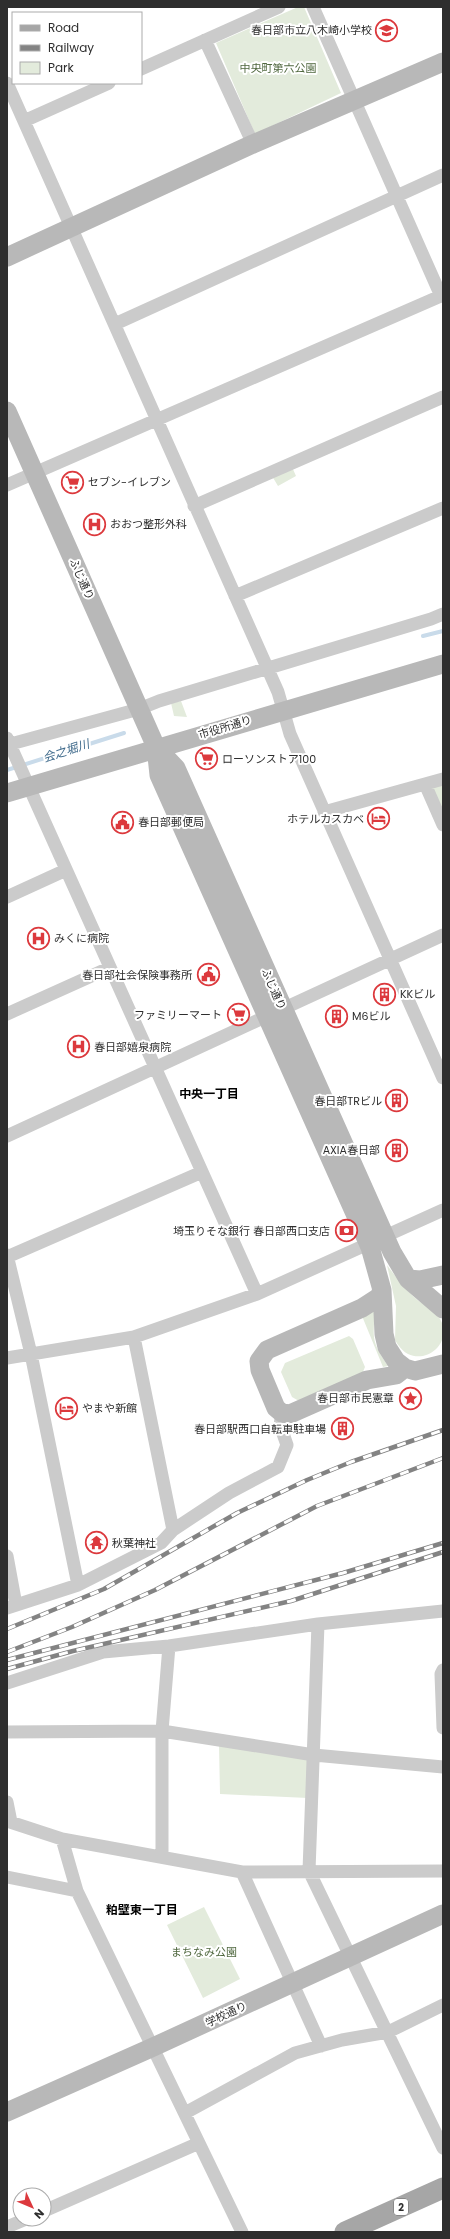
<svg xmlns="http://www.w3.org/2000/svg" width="450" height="2239" font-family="Poppins,'Noto Sans JP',sans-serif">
  <rect width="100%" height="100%" fill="#fff"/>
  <path fill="#e3ebdc" d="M298,7H304L341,93L255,134L216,43Z
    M292,467L296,476L278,486L272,476Z
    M181,701L187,717L174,716L171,703Z
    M443,782V817L429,786Z
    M387,1265C395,1276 404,1287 413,1296C423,1306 437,1309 442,1323C450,1344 427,1363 408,1354C402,1351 398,1345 395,1340L396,1306Z
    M374,1311C375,1320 373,1328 374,1337C375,1347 382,1357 388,1366L383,1367L362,1316Z
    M349,1336L353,1339L365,1367L362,1374L299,1401L292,1397L281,1372L285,1363Z
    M219,1744L311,1757L308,1798L220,1794Z
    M204,1907L240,1979L203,1998L167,1925Z"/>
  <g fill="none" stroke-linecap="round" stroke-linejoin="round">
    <path stroke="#c9dbea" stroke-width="4" d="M423,636L443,631
      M7,770L124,733"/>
    <path stroke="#cbcbcb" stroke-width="13" d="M313,7L441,296
      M205,40L253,144
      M141,69L279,7
      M7,83L278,692L290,734L443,1078
      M24,121L109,83
      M115,324L443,175
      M7,485L443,295
      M194,506L443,397
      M235,596L443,508
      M7,738L257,1294
      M7,745L139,709L159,701L431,619L443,614
      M425,784L443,825
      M324,812L443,779
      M7,897L66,870
      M7,1014L109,968
      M7,1136L443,935
      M7,1255L31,1354L78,1585
      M7,1257L202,1172
      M134,1337L173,1530
      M7,1358L134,1337L257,1294L443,1210
      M7,1556L16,1605
      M7,1608L78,1585L161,1543L173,1530L229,1493L278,1467L287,1445L280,1425L282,1413
      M318,1624L309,1871L443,2148
      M443,1670L441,1674L443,1728
      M7,1683L103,1652L169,1646L318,1624L443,1611
      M7,1732L162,1731L314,1755L443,1767
      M7,1802L11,1822
      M7,1821L62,1839L242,1872L443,1871
      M62,1839L77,1891L242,2232
      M162,1857V1731L169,1646
      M242,1872L321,2046
      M7,1877L77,1891
      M185,2113L295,2053L342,2040L388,2032L443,2005
      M44,2211L199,2143
      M7,2227L26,2219"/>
    <path stroke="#b8b8b8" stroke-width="19" d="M7,257L253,144L443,62
      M7,411L156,747L159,775L370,1247L382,1290L384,1334L387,1347L396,1361L405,1368L415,1371L443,1364
      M156,747L176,768L392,1252L408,1279L443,1309
      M7,793L443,664
      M408,1279L420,1280L443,1275
      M382,1290L379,1297L362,1308L267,1350L259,1361L260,1370L276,1408L282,1413L290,1414L367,1380L396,1375L405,1368
      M7,2112L151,2048L443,1914"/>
    <path stroke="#a6a6a6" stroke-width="21" d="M345,2232L443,2188"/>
    <defs>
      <path id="rail" d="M7,1629L104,1589L237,1513L307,1480L351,1462L443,1430
        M7,1652L72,1627L155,1590L317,1506L443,1458
        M7,1660L343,1573L443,1543
        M7,1669L73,1651L291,1601L443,1552"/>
    </defs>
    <use href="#rail" stroke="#838383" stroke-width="4.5"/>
    <use href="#rail" stroke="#fff" stroke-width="3" stroke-dasharray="9" stroke-linecap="butt"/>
  </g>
  <defs>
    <symbol id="school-ring" viewBox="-11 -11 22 22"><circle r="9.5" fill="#fff" stroke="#dc393d" stroke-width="1.5"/><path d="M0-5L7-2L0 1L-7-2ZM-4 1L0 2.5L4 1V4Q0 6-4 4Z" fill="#dc393d"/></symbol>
    <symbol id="supermarket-ring" viewBox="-11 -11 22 22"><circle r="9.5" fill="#fff" stroke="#dc393d" stroke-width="1.5"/><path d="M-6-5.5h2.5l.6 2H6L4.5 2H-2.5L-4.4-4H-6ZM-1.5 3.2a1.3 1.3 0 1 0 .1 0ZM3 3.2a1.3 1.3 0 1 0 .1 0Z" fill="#dc393d"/></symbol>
    <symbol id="hospital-ring" viewBox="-11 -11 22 22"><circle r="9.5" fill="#fff" stroke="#dc393d" stroke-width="1.5"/><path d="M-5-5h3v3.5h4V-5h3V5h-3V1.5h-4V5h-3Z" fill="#dc393d"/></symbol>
    <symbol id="hotel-ring" viewBox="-11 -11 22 22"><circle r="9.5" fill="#fff" stroke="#dc393d" stroke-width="1.5"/><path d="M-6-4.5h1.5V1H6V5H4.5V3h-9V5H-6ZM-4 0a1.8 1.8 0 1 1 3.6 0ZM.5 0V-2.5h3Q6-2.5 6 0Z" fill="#dc393d"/></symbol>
    <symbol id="civic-ring" viewBox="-11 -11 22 22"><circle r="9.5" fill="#fff" stroke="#dc393d" stroke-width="1.5"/><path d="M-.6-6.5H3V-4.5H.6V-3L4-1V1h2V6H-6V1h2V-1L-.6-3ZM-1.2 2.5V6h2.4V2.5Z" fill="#dc393d"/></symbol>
    <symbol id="building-ring" viewBox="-11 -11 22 22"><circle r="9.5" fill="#fff" stroke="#dc393d" stroke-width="1.5"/><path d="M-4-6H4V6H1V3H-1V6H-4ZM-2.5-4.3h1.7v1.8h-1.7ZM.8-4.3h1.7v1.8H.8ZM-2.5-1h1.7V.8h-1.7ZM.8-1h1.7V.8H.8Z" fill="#dc393d"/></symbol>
    <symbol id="bank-ring" viewBox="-11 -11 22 22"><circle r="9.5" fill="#fff" stroke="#dc393d" stroke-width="1.5"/><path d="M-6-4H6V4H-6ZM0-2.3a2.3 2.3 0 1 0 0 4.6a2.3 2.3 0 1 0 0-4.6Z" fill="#dc393d"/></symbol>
    <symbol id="sight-ring" viewBox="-11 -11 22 22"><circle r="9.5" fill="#fff" stroke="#dc393d" stroke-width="1.5"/><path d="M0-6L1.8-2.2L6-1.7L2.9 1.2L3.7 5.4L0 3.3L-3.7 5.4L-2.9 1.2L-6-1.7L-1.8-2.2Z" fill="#dc393d"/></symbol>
    <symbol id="temple-ring" viewBox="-11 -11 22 22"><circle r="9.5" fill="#fff" stroke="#dc393d" stroke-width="1.5"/><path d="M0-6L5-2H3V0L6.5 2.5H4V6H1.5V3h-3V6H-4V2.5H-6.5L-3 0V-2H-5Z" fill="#dc393d"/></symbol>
  </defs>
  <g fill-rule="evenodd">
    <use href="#school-ring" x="374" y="18" width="25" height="25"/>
    <use href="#supermarket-ring" x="60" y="470" width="25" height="25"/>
    <use href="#hospital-ring" x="82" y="512" width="25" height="25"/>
    <use href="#supermarket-ring" x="194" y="746" width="25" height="25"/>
    <use href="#hotel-ring" x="366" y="806" width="25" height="25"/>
    <use href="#civic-ring" x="110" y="810" width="25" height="25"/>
    <use href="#hospital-ring" x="26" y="926" width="25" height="25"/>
    <use href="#civic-ring" x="196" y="962" width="25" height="25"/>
    <use href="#building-ring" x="372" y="982" width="25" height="25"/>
    <use href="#supermarket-ring" x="226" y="1002" width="25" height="25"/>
    <use href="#building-ring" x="324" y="1004" width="25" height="25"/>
    <use href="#hospital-ring" x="66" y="1034" width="25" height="25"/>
    <use href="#building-ring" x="384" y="1088" width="25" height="25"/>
    <use href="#building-ring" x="384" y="1138" width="25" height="25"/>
    <use href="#bank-ring" x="334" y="1218" width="25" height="25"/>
    <use href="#sight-ring" x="398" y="1386" width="25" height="25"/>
    <use href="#hotel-ring" x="54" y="1396" width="25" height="25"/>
    <use href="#building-ring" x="330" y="1416" width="25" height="25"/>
    <use href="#temple-ring" x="84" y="1530" width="25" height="25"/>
  </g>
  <g text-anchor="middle" stroke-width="4" stroke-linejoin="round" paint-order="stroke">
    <rect fill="#fff" stroke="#6d6d6d" stroke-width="1" x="394" y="2199" width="14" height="16" rx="3"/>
    <g font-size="10" font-weight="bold" fill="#2e2e2e">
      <text x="401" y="2211">2</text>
    </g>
    <g font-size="11" fill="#2e2e2e" stroke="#fff" text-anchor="start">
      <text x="372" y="34" text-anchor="end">春日部市立八木崎小学校</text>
      <text x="88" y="486">セブン-イレブン</text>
      <text x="110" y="528">おおつ整形外科</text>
      <text x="222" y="763">ローソンストア100</text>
      <text x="364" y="823" text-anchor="end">ホテルカスカベ</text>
      <text x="138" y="826">春日部郵便局</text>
      <text x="54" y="942">みくに病院</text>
      <text x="192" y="979" text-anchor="end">春日部社会保険事務所</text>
      <text x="400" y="998">KKビル</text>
      <text x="222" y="1019" text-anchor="end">ファミリーマート</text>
      <text x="352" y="1020">M6ビル</text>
      <text x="94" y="1051">春日部嬉泉病院</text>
      <text x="382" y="1105" text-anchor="end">春日部TRビル</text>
      <text x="380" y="1154" text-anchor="end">AXIA春日部</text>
      <text x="330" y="1235" text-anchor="end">埼玉りそな銀行 春日部西口支店</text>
      <text x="394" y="1402" text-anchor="end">春日部市民憲章</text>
      <text x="82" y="1412">やまや新館</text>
      <text x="326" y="1433" text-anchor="end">春日部駅西口自転車駐車場</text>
      <text x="112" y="1547">秋葉神社</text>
    </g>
    <g font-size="11" fill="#4f673e" stroke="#fff">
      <text x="278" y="72">中央町第六公園</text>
      <text x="204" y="1956">まちなみ公園</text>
    </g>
    <g font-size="11" fill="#2e2e2e" stroke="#fff">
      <text transform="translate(82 579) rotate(66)" y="4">ふじ通り</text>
      <text transform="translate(225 727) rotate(-17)" y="4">市役所通り</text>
      <text transform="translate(274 989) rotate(66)" y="4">ふじ通り</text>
      <text transform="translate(226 2014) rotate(-25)" y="4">学校通り</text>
    </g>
    <g font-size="12" font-style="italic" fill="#406b8c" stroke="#fff">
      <text transform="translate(66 751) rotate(-18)" y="4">会之堀川</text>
    </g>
    <g font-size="12" font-weight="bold" fill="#000" stroke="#fff">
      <text x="209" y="1098">中央一丁目</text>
      <text x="142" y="1914">粕壁東一丁目</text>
    </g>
  </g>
  <rect width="450" height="2239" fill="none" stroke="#2e2e2e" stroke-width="16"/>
  <rect x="12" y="12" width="130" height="72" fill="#ffffff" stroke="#ababab"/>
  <rect x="20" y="25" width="20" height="6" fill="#a6a6a6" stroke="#ababab"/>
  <text x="48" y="32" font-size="12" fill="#2e2e2e">Road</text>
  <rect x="20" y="45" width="20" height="6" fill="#838383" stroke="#ababab"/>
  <text x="48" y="52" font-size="12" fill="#2e2e2e">Railway</text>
  <rect x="20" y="62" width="20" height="12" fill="#e3ebdc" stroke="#ababab"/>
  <text x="48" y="72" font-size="12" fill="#2e2e2e">Park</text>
  <g transform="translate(32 2207) rotate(134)"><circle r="19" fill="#ffffff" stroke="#ababab"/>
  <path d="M0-3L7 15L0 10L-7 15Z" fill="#dc393d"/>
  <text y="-6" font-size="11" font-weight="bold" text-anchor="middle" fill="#2e2e2e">N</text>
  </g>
</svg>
